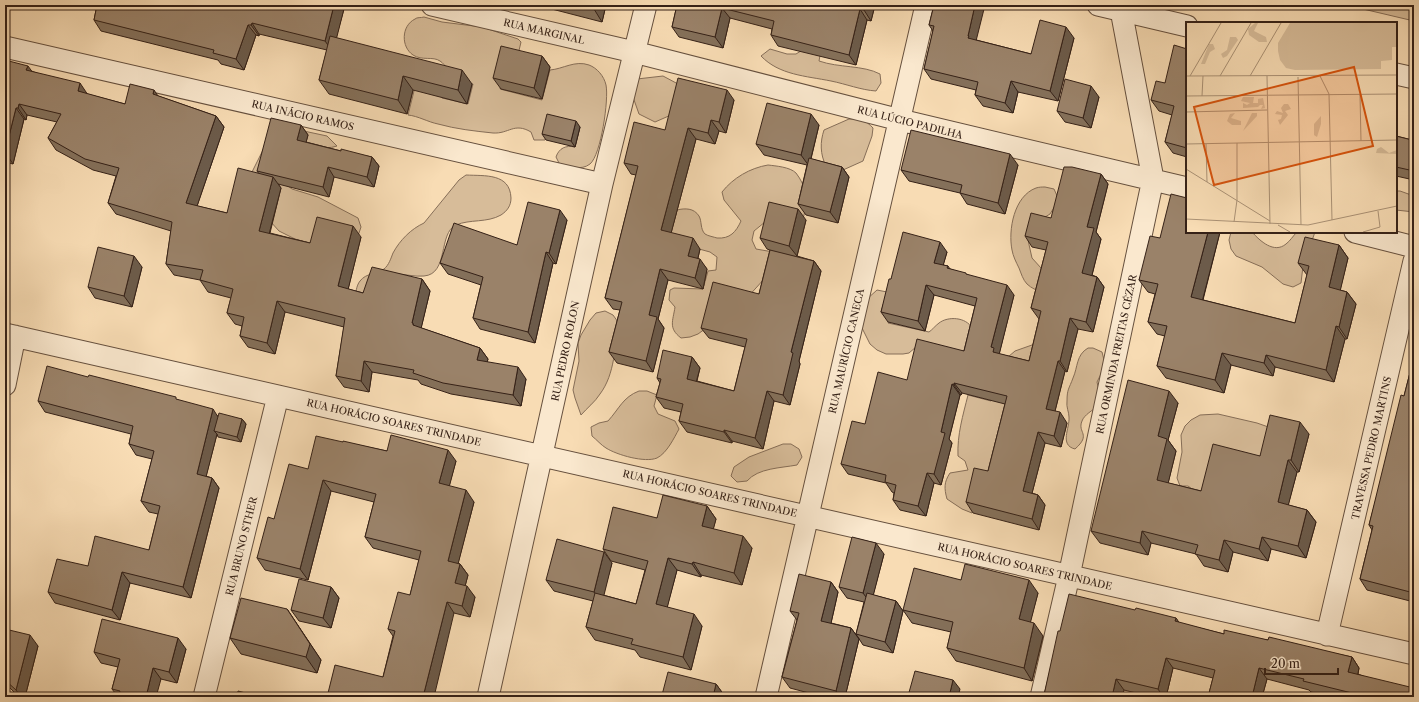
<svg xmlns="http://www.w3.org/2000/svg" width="1419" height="702" font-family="'Libre Caslon Text',serif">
  <rect width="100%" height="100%" fill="#f8dcb4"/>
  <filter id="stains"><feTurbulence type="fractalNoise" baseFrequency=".005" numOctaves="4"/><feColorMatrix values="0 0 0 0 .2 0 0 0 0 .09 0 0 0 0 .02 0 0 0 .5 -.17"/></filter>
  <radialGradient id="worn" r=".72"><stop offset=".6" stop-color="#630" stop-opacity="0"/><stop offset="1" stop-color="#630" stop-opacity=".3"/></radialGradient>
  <path fill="#d7bc99" stroke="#866e58" d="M1346,5H1414V21Z
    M424,17L442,22L482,27L518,39L521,42L517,59L508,57L500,89L542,100L550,70C563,69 575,60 589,65C597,68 604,76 606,85C609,99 601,155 590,164C581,171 570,166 560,165L556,157C559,148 566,145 575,147L580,127L551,119L545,140H534L531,132C514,122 509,134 493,133C474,131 456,129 438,124C428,122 418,116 408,115L419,71L447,80L442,98L468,104L473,84L453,79C449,72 446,65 440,61C433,56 422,61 413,55C401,47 401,26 415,19C417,17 421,18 424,17Z
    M822,44L819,61C839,68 863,65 880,74L881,83L876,91C861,90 846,84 831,81C806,76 779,75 761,56L770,49L787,54H796L804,49Z
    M663,76L678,84L671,115L655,122L639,114L633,97L637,79Z
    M849,119C859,119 866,120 873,128L872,136L863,161L843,170L826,166C820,154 820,142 824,130Z
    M299,130L327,136L337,146C322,151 317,143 303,146L285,184L292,189L318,197L358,218L361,227L358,236L330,249L295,239L279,231L261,211L249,178L266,144Z
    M768,165C776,166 790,167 796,173C801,179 804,188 809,195L803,219L776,213L754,231L752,240L756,249L779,253L765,278L746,299L698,334L690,337L681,338C668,328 673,321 675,307L669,300L670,290L674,288L703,289L708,271L716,270L717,257L710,252L670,241L666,226L673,225L677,210C685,208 694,208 699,216C702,221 700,229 705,234C708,236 714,237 717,238C730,239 736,232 741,221L724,200L722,192C733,178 750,168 768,165Z
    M466,175C485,176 510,173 511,198C511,206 507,211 501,215C487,223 470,219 456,225C438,233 449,274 424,276C415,277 405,274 396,274L387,287L355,299C356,293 356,286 360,281C366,273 377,274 384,269C389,265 391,258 393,253C400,240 411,229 424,223L459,180Z
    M1045,187L1054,189L1058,198L1055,206L1050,214L1042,219L1028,240L1032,258L1050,278L1043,293C1038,291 1031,288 1027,284C1023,280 1021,273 1019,268C1016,262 1013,256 1012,250C1008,230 1014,196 1036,188C1039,187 1042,187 1045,187Z
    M1396,191H1400L1414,196V212L1396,210Z
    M1231,232H1252C1260,241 1274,254 1286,244C1290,241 1293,236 1297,232H1315L1303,266L1301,283L1293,287L1283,284L1262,267L1236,256L1231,249L1229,240Z
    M877,290L887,292L893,301L888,323L929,332C932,330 935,326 939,323C948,316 966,317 972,328L970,359L916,347L909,353L903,354H886L877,350L870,344L860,324L867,299Z
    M605,311L613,315L618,322C615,346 615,374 600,394C595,402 587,408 581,415L575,398L573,390L579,361L578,343L581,335L590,320L596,313Z
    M1032,345H1041L995,479L980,476L972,513L962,509L947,499C944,488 944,482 950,473L968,470L965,461L958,456C957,435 963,415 968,395L991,401L1008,357L1015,351Z
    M1088,348H1093L1102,352L1104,360L1101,374L1097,382L1099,391L1098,406C1093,410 1084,415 1082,421C1077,433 1092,434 1075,449C1059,445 1070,428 1069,417C1069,412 1066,407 1067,401C1067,389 1069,389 1073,378C1078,367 1076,355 1088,348Z
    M639,391H647L657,395L654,406L658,414L675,421L679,429C674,438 667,453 657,458C645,463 617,455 606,448C601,445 597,440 592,436L591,427L599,423L608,421C619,409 623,397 639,391Z
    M1218,414L1257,423L1274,429L1266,464L1211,497L1195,491L1188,486H1180L1177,478L1182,452L1181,435L1185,426L1191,420L1200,415Z
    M783,444H791L799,449L802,457L797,465C781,468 758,468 747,481L737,482L731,476L734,467L749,457Z"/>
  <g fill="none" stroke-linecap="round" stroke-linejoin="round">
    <defs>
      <path id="street" d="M432,5L634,52L900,120L1187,188
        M1098,5L1187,26
        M5,47L602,184
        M1396,74L1414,78
        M1355,232L1414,247
        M5,334L1414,654
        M5,385L15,336
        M1327,635L1414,261
        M204,697L278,396
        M488,697L602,184L646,5
        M766,697L926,5
        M1041,697L1069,576L1153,179L1121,10"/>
    </defs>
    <use href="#street" stroke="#66503e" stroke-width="23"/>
    <use href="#street" stroke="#fae8ce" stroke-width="21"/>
  </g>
  <path fill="#84705a" stroke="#352117" d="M5,5H14L13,9L5,7Z
    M97,5H345L336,38L472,84L467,104L413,90L407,114L329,94L319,80L327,50L259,34V36L256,35L244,70L221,64L218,60L101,31L94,20Z
    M543,5H606L602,22L544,7Z
    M677,5H875L871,21L867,20L856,65L778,46L771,35L772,29L730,18L723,48L679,37L672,27Z
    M934,5L976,40L1031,54L1074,38L1058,101L1018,92L1013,113L983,106L975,95L976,90L931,79L924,69L933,31L929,25Z
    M1187,49V157L1173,153L1165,142L1172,115L1159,111L1151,100L1165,83Z
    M542,56L550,67L542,99L501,89L493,78Z
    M5,60L87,94L125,104L158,96L216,116L224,127L197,206L227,213L259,174L257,171L301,125L308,135L306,142L341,151L372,157L379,166L374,187L334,177L329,197L278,184L281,188L270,233L310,243L361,237L348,289L363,293L422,279L430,291L421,328L480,348L488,359L487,362L526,379L521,406L451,394L421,384L418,380L372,372L369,392L344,387L336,376L344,327L285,312L275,354L248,347L240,336L242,326L235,324L227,313L231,298L208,292L200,280L174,275L166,264L171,231L116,214L108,203L116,176L93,170L56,150L48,138L57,122L27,115L26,120L24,119L13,164L5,162Z
    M1099,97L1091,128L1065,122L1057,111Z
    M734,100L726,133L719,131L715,144L696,139L671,233L700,249L698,258L707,269L703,289L668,280L658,319L664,328L653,372L617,363L609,352L620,310L613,309L605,298L636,175L631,174L624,163L665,130Z
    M819,125L811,159L842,167L849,177L838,223L806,215L798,204L807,165L764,155L756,144Z
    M580,127L575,147L546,140L542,134Z
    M1414,130V180L1396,176V136L1412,140Z
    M1018,165L1005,214L967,204L960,193L909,181L901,170Z
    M1101,174L1108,184L1096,232L1101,239L1092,275L1097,277L1104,287L1093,332L1078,329L1067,372L1065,371L1055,411L1067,423L1061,447L1045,443L1032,493L1038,495L1045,505L1039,530L973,513L966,502L988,471L1005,404L962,393L961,395H960L949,439L952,443L941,485L934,483L926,516L900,510L893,500L894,493L892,492L886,483L848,474L841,464L865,424L907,380L964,351L975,306L934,295L925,331L888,322L881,312L891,279L947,252L943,265L948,266L950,269L967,275L1014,295L999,354L1029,361L1039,319L1031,308L1046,250L1032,247L1025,236L1051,218Z
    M567,220L556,264L553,263L535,343L480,329L473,318L481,285L448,274L440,263L517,245Z
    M806,220L797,256L814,261L821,271L799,361L800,364L790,405L774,401L763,449L732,441V443L687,432L679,421L681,412L664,408L656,397L660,383L657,378L692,357L700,368L697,381L734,391L745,347L709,338L701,328L759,294L770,250L767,249L760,238Z
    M1187,232H1220L1203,300L1295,323L1307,275L1298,263L1339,245L1348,258L1340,290L1347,292L1356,304L1347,339H1345L1334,382L1275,367L1273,376L1231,365L1224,393L1166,378L1157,366L1165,336L1157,334L1148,322L1155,294L1148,292L1139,280L1160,238Z
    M142,267L132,307L95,298L88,287Z
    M1414,357V602L1367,590L1360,579L1372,530L1369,525L1404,396Z
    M178,400L218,416L242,419L246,424L241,442L218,437L217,434L206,476L212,478L219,488L191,598L130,583L120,620L55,603L48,592L88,566L149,550L158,514L149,512L141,501L152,459L136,455L129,444L131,434L45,412L38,401Z
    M1178,403L1168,440L1176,451L1168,483L1201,491L1260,456L1309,434L1299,472H1297L1288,505L1307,510L1316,522L1306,558L1271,549L1268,561L1233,552L1228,572L1204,566L1196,554L1151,543L1148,555L1100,543L1091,531Z
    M343,442L387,451L456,461L449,486L474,502L458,563L460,564L468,575L465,586L475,597L470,617L454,613L383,677L393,636L388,629L410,595L419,560L373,548L365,537L374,502L331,491L308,580L265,570L257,558L274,519L308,469Z
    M707,506L716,519L713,529L752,548L742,585L701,575V577L677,570L667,607L702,626L691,670L640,657L635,650L595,640L586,627L593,601L554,591L546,580L612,563L603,595L636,604L645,570L611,561L603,549L657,518Z
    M884,554L873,595L896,601L903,611L893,653L863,645L856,634L864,602L847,598L839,587Z
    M961,580L1038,593L1030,622L1043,636L1032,681L956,661L947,648L951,632L912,623L903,610Z
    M831,582L838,592L831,623L851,628L859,639L845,697H824L790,688L782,677L797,620L790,611Z
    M331,587L339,598L331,628L299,621L291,610Z
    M287,609L321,660L317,673L241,654L230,638Z
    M1176,618L1179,623L1224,634L1268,640L1352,657L1359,668L1358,674L1414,697H1330L1311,692L1309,690L1267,679L1262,697H1208L1213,678L1173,668L1166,697H1152L1124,690L1122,697H1046L1044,695L1060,631Z
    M5,629L38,646L25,697H19L5,683Z
    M186,649L177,683L161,679L118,697L112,689L118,667L101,663L94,652Z
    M716,684L724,695L723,697H664L662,695Z"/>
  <path fill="#6c5b4a" stroke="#352117" d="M10,5H14L13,9Z
    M334,5H345L333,52L325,41Z
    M595,5H606L602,22L594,9Z
    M865,5H875L871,21L864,10Z
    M975,5H985L975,45L968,38V36Z
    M722,8L730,18L723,48L715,37Z
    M860,9L867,20L856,65L849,55Z
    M252,23L259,34V36L251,25Z
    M248,25L256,35L244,70L236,59Z
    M1066,27L1074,38L1058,101L1050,91Z
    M542,56L550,67L542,99L534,88Z
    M28,66L36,77L26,70Z
    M462,70L472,84L467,104L458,90Z
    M403,76L413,90L407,114L398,100Z
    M1011,81L1018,92L1013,113L1005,103Z
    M80,83L88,95L78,91Z
    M1091,86L1099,97L1091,128L1083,118Z
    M154,90L162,102L153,94Z
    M727,90L734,100L726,133L719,122Z
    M19,104L27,115L26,120L18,108Z
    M16,108L24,119L13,164L5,152Z
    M811,114L819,125L809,166L801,155Z
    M216,116L224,127L194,215L186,203Z
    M711,120L719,131L715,144L708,133Z
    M576,121L580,127L575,147L571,141Z
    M301,125L308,135L304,150L297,140Z
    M688,128L696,139L669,241L661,230Z
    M1010,154L1018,165L1005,214L998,203Z
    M372,157L379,166L374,187L367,177Z
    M328,167L334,177L329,197L323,187Z
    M842,167L849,177L838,223L830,212Z
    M1101,174L1108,184L1096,232L1101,239L1090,283L1082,273L1087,227Z
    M273,177L281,188L267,242L259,231Z
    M798,209L806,220L797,256L789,246Z
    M560,210L567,220L556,264L549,253Z
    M353,226L361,237L346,298L338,286Z
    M1208,232H1220L1200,310L1191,297Z
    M693,238L700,249L696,266L688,256Z
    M940,242L947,252L941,273L934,263Z
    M1339,245L1348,258L1338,300L1329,287Z
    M546,252L553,263L535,343L528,332Z
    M134,256L142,267L132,307L124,296Z
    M700,259L707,269L703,289L695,278Z
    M814,261L821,271L799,361L800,364L790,405L783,395L791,352Z
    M660,269L668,280L658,319L664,328L653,372L646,361L649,315Z
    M1097,277L1104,287L1093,332L1086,322Z
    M422,279L430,291L420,333L412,323Z
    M926,285L934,295L925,331L918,321Z
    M1007,285L1014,295L999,355L993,352L991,347Z
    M1347,292L1356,304L1347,339L1339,327Z
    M277,301L285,312L275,354L267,343Z
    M1070,318L1078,329L1067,372L1060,361Z
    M1336,326L1345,339L1334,382L1326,370Z
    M480,348L488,359L485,371L477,360Z
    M1222,353L1231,365L1224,393L1215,380Z
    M1266,355L1275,367L1273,376L1264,363Z
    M692,357L700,368L694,390L687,379Z
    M364,361L372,372L369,392L361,381Z
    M1058,361L1065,371L1053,419L1046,409Z
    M518,367L526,379L521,406L513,395Z
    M954,383L962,393L961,395L954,385Z
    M952,384L960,395L949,439L952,443L941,485L934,474L941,432Z
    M767,391L774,401L763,449L755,438Z
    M1169,391L1178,403L1168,440L1176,451L1166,492L1157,480L1158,436Z
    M213,409L220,420L214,431L217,434L204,485L197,474Z
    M1060,412L1067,423L1061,447L1054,436Z
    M242,419L246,424L241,442L237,437Z
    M1300,422L1309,434L1299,472L1291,460Z
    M724,430L732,441V443L724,432Z
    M1038,432L1045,443L1030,501L1023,491Z
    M448,450L456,461L447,495L439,483Z
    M1288,460L1297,472L1286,514L1278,502Z
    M927,473L934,483L926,516L918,506Z
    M212,478L219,488L191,598L183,587Z
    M323,480L331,491L308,580L300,569Z
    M466,490L474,502L456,572L448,561Z
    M1038,495L1045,505L1039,530L1032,519Z
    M707,506L716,519L711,538L702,526Z
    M1307,510L1316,522L1306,558L1298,546Z
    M1142,531L1151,543L1148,555L1140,543Z
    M1414,533V543L1412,541Z
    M743,536L752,548L742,585L734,573Z
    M1262,537L1271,549L1268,561L1259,549Z
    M1224,540L1233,552L1228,572L1219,560Z
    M876,543L884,554L871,604L863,593Z
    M604,552L612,563L602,603L594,592Z
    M668,558L677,570L665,616L656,604Z
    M693,562L701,575V577L692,564Z
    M460,564L468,575L463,594L455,583Z
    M122,572L130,583L120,620L112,610Z
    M1029,580L1038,593L1028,632L1019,619Z
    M831,582L838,592L829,632L821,621Z
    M467,586L475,597L470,617L462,606Z
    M331,587L339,598L331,628L323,618Z
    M896,601L903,611L893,653L885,642Z
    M447,602L454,613L434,697H423Z
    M287,609L321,660L317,673L306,657Z
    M694,614L702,626L691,670L683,657Z
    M1176,618L1183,628L1175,621Z
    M1034,623L1043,636L1032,681L1024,668Z
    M851,628L859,639L845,697H840L836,691Z
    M30,635L38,646L25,697H21L16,690Z
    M178,638L186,649L177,683L169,672Z
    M1352,657L1359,668L1356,683L1348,672Z
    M1166,658L1173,668L1166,697H1163L1158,689Z
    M153,668L161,679L156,697H146Z
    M1259,668L1267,679L1262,697H1252Z
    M1116,679L1124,690L1122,697H1112Z
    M953,680L960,689L958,697H949Z
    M716,684L724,695L723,697H713Z"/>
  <path fill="#9a8269" stroke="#352117" d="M97,5H334L325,41L252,23L251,25H248L236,59L213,53L214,50L94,20Z
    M576,5H595L594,9Z
    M677,5H865L864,10L860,9L849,55L771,35L774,21L722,8L715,37L672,27Z
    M934,5H975L968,36H969L968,38L1031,54L1040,20L1066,27L1050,91L1011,81L1005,103L975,95L978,82L924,69L934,26L929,25Z
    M330,36L462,70L458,90L403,76L398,100L319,80Z
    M1174,45L1187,49V148L1165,142L1174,106L1151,100L1156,81L1165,83Z
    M501,46L542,56L534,88L493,78Z
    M5,60L28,66L26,70L80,83L78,91L125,104L130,84L154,90L153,94L216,116L186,203L227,213L238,168L273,177L259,231L310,243L317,217L353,226L338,286L363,293L372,267L422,279L412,323H413V325L480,348L477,360L518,367L513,395L443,383L413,373L414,370L364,361L361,381L336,376L345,318L277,301L267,343L240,336L244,317L227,313L233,289L200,280L203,270L166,264L172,222L108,203L119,168L85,159L48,138L61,114L19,104L18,108H16L5,152Z
    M678,78L727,90L719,122L711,120L708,133L688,128L661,230L693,238L688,256L700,259L695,278L660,269L649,315L657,317L646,361L609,352L622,302L605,298L638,166L624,163L634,122L665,130Z
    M1065,79L1091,86L1083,118L1057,111Z
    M767,103L811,114L801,155L756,144Z
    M547,114L576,121L571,141L542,134Z
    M271,118L301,125L297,140L341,151V149L372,157L367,177L328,167L323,187L257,171Z
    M911,130L1010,154L998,203L960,193L962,185L901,170Z
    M1414,130V171L1396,167V136L1412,140Z
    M809,158L842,167L830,212L798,204Z
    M1064,167H1072L1101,174L1087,227L1094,228L1082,273L1097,277L1086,322L1070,318L1060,361H1058L1046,409L1060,412L1054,436L1038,432L1023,491L1038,495L1032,519L966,502L974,468L988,471L1007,396L954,383V385L952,384L941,432L945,433L934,474L927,473L918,506L893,500L896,485L885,482L886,475L841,464L852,421L865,424L878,372L907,380L917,339L964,351L977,298L926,285L918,321L881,312L889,279H891L903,232L940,242L934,263L948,266L947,268L966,273V274L1007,285L991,347L994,348L993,352L1029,361L1041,311L1031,308L1048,242L1025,236L1031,213L1051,218Z
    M1171,194L1187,198V232H1208L1191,297L1295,323L1309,266L1298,263L1305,237L1339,245L1329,287L1347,292L1339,327L1336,326L1326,370L1266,355L1264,363L1222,353L1215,380L1157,366L1167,326L1148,322L1158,284L1139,280L1150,236L1160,238Z
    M528,202L560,210L549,253L546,252L528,332L473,318L483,277L440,263L454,223L517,245Z
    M769,202L798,209L789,246L760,238Z
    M98,247L134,256L124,296L88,287Z
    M770,250L814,261L791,352L793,353L783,395L767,391L755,438L724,430V432L679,421L683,404L656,397L661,379L657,378L663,350L692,357L687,379L734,391L747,339L701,328L713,282L759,294Z
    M1414,357V533L1412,541H1414V593L1360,579L1373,526L1369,525L1401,395L1404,396Z
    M47,366L88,377L89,375L176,397V399L213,409L197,474L212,478L183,587L122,572L112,610L48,592L57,559L88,566L95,536L149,550L160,506L141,501L154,451L129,444L133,426L38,401Z
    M1128,380L1169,391L1158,436L1167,439L1157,480L1201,491L1213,444L1260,456L1270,415L1300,422L1291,460H1288L1278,502L1307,510L1298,546L1262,537L1259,549L1224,540L1219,560L1195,554L1198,545L1142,531L1140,543L1091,531Z
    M219,413L242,419L237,437L214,431Z
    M391,435L448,450L439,483L466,490L448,561L460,564L455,583L467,586L462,606L447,602L423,697H327L335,665L383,677L395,631L388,629L398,592L410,595L421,551L365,537L376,494L323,480L300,569L257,558L268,517L274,519L289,464L308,469L316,436L343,442V441L387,451Z
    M663,495L707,506L702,526L743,536L734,573L693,562L692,564L668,558L656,604L694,614L683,657L631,644L633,639L586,627L595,593L636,604L648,561L603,549L613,507L657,518Z
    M852,537L876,543L863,593L839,587Z
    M557,539L604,552L594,592L546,580Z
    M965,564L1029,580L1019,619L1034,623L1024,668L947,648L953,622L903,610L914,568L961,580Z
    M799,574L831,582L821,621L851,628L836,691L782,677L799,613L790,611Z
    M299,579L331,587L323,618L291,610Z
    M867,593L896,601L885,642L856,634Z
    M1069,594L1135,610L1136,608L1176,618L1175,621L1224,634V630L1268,640L1269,637L1352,657L1348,672L1414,688V697H1355L1356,694L1303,681L1304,679L1259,668L1252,697H1208L1215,670L1166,658L1158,689L1116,679L1112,697H1053L1044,695L1058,631H1060Z
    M241,598L287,609L310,644L306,657L230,638Z
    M102,619L178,638L169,672L153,668L146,697H118L120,691L112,689L120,659L94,652Z
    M5,629L30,635L16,690L5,680Z
    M915,671L953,680L949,697H913L908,696Z
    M668,672L716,684L713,697H672L662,695Z
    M238,691L261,697H237Z"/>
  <g text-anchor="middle" stroke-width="4" stroke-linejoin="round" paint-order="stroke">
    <g font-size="10" fill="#352117" stroke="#fae8ce">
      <text transform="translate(544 31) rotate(13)" y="4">RUA MARGINAL</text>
      <text transform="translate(303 115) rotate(13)" y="4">RUA INÁCIO RAMOS</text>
      <text transform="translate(910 122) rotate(14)" y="4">RUA LÚCIO PADILHA</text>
      <text transform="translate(565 351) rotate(-78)" y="4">RUA PEDRO ROLON</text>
      <text transform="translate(846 351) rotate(-77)" y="4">RUA MAURÍCIO CANECA</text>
      <text transform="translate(1116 354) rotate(-78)" y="4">RUA ORMINDA FREITAS CÉZAR</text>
      <text transform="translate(394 422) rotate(13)" y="4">RUA HORÁCIO SOARES TRINDADE</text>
      <text transform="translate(1371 448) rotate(-77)" y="4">TRAVESSA PEDRO MARTINS</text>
      <text transform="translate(710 493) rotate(13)" y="4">RUA HORÁCIO SOARES TRINDADE</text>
      <text transform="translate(241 546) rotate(-76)" y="4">RUA BRUNO STHER</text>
      <text transform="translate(1025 566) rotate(13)" y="4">RUA HORÁCIO SOARES TRINDADE</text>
    </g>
  </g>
  <g transform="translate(1186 22)">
    <rect width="211" height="211" fill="#f8dcb4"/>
    <path d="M69,1H72L68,9L80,15L81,20H73L63,13L62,7ZM104,1H211V25H206V38L195,39V47L109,48L100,46L94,38L92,29V21ZM44,15H50L52,18L41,34L37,36L35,32L41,28ZM23,22H27L29,27L24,30L19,42H15ZM57,75H68L67,81H72V77L77,76L79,86L75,87L77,83H74L72,85L57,86V81L61,83L64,81L55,79ZM98,82H102L105,87L99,89L102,93L94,103L92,98L95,97L96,93L89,92L91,89L97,91L95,86ZM49,91L45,96L55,99V103H46L41,99L44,92ZM66,91H71V94L57,109ZM135,94V102L131,115L128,113V102ZM195,125L203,131L211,128V132L190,131L191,127Z" fill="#d7bc99"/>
    <path fill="none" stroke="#aa9175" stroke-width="1" d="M0,54L211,53M4,54L35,1M34,54L65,1M64,54L95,1M81,54L84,202M134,54L143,72L146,198M112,55L115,203M174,73L175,119M0,74L211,72M16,74L17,54M0,90L81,88M0,122L211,118M20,122L21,160M0,147L84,199M0,197L122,203L211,184M48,200L51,178V121M92,203L104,210M177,210L194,205L192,189"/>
    <path fill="#d6530d" fill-opacity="0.15" stroke="#d6530d" stroke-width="2" d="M168,45L187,124L28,163L8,85Z"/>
    <rect width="211" height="211" fill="none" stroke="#352117" stroke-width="2"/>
  </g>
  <rect width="1419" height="702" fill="none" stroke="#f8dcb4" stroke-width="20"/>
  <rect x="6" y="6" width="1407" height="690" fill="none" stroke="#352117" stroke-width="2"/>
  <rect x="10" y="10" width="1399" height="682" fill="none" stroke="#352117"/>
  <path d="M1265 668v6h73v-6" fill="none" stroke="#352117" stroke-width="2"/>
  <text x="1271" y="668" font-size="12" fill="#352117" stroke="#fae8ce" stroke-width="3" paint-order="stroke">20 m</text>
  <rect width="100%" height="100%" filter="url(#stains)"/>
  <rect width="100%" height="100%" fill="url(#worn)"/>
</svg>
